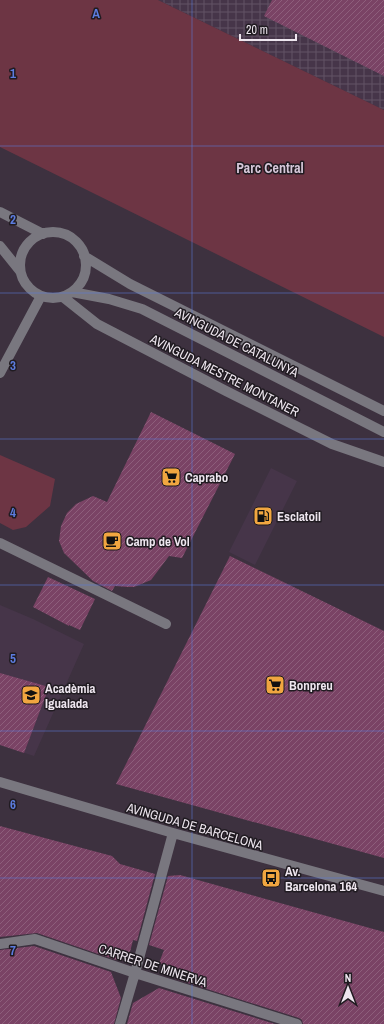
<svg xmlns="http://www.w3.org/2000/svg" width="384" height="1024" font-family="'Archivo Narrow',sans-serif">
  <defs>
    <pattern id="industrial-grid" width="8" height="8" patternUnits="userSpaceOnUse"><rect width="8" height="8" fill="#463549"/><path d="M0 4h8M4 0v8" fill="none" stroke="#615264"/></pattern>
    <pattern id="building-hatch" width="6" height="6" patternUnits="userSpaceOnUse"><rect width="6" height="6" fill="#7a4365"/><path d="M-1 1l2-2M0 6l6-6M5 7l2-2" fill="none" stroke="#8d5e7b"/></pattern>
  </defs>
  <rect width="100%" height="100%" fill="#3d313f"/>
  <path fill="#463549" d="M271,468L297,481L255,565L229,552Z
    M0,605L33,619L84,644L34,756L0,745Z"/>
  <path fill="url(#industrial-grid)" d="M158,0H384V110Z"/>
  <path fill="#6d3544" d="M0,0H158L384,110V337L0,147Z
    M0,455L55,479L50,506L26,527L13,530L0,523Z"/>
  <path fill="url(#building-hatch)" d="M272,0H384V76L264,16Z
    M151,412L235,454L182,558L169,556L151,580L134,587H127L115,586L112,591L93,581L64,553L59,541L61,526L67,513L76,504L93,496L107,502Z
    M230,556L384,631V858L116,784Z
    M48,577L95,599L80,630L69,625V626L33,607Z
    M0,673L49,687L24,753L0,745Z
    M0,826L112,856L120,864L155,874L137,941L133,940L130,952L116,960L37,933L0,937Z
    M180,875L384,932V1024H303L302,1020L299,1018L175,979L187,972L159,963L164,950L149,945L168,876Z
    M34,946L111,972L121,998L114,1024H0V950Z
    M159,988L275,1024H127L133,1003Z"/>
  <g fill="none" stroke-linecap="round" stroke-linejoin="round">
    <path stroke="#79777f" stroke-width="10" d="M0,212L43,234
      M20 265a33 33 0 1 1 66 0a33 33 0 1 1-66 0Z
      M0,246L20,271
      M84,256L130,284L384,411
      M72,292L109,299L142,309L384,432
      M63,297L97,324L226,391L332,444L384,462
      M0,373L41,296
      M0,543L166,624
      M0,782L173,833L384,891
      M0,944L35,939L135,973L297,1024
      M120,1024L135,973L173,833"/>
  </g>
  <path fill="none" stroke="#5c7cdf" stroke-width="1" stroke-opacity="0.55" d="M192,0V1024M0,146H384M0,293H384M0,439H384M0,585H384M0,731H384M0,878H384"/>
  <defs>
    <symbol id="supermarket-square" viewBox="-11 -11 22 22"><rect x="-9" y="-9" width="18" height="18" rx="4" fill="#f1a640" stroke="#201b21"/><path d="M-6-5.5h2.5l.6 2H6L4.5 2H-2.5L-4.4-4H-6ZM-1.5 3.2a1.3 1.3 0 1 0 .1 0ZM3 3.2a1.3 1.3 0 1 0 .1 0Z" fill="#111"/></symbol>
    <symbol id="fuel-square" viewBox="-11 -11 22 22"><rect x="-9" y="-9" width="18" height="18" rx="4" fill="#f1a640" stroke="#201b21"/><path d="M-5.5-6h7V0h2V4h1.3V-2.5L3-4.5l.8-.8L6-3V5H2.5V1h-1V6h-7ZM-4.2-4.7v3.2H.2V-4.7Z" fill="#111"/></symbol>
    <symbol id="cafe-square" viewBox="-11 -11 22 22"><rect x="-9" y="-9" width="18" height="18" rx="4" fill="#f1a640" stroke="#201b21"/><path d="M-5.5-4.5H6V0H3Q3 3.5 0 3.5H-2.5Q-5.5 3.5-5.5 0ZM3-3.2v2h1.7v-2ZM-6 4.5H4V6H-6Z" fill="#111"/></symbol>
    <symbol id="school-square" viewBox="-11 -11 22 22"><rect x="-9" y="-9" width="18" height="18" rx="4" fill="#f1a640" stroke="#201b21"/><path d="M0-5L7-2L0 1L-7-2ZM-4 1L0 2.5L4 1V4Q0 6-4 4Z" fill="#111"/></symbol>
    <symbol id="bus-square" viewBox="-11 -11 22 22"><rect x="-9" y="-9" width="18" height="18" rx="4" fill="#f1a640" stroke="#201b21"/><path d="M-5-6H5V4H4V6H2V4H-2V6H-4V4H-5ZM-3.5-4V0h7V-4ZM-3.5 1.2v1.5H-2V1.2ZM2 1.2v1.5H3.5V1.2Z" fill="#111"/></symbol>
  </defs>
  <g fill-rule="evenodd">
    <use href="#supermarket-square" x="160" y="466" width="22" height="22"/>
    <use href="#fuel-square" x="252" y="505" width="22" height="22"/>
    <use href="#cafe-square" x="101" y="530" width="22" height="22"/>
    <use href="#supermarket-square" x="264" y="674" width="22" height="22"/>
    <use href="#school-square" x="20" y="684" width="22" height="22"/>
    <use href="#bus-square" x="260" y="867" width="22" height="22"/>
  </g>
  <g text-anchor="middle" stroke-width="3" stroke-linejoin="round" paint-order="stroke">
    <g font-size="13" fill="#eee6ef" stroke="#201b21">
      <text transform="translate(237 342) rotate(27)" y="5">AVINGUDA DE CATALUNYA</text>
      <text transform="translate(225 375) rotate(27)" y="5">AVINGUDA MESTRE MONTANER</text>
      <text transform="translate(195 826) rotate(16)" y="5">AVINGUDA DE BARCELONA</text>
      <text transform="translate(153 965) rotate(18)" y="5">CARRER DE MINERVA</text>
    </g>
    <g font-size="13" font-weight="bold" fill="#eee6ef" stroke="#201b21" text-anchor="start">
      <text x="185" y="482">Caprabo</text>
      <text x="277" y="521">Esclatoil</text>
      <text x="126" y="546">Camp de Vol</text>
      <text x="289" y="690">Bonpreu</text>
      <text x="45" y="693">Acadèmia<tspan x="45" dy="15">Igualada</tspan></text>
      <text x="285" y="876">Av.<tspan x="285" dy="15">Barcelona 164</tspan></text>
    </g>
    <g font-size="14" font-weight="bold" fill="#d6c7d9" stroke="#201b21">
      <text x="270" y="173">Parc Central</text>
    </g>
  </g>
  <g font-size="13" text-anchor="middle" font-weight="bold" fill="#5c7cdf" stroke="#201b21" stroke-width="3" stroke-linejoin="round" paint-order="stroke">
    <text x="96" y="18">A</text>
    <text x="13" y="78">1</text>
    <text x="13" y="224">2</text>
    <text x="13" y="370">3</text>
    <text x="13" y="517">4</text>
    <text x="13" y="663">5</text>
    <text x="13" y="809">6</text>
    <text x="13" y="955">7</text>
  </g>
  <g transform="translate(348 988)" stroke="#201b21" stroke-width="3" paint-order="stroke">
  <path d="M0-3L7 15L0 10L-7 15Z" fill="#eee6ef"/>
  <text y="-6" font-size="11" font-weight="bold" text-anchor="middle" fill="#eee6ef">N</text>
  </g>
  <path d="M240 34v6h56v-6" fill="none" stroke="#eee6ef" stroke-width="2"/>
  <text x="246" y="34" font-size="12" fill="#eee6ef" stroke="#201b21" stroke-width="3" paint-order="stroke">20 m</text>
</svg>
